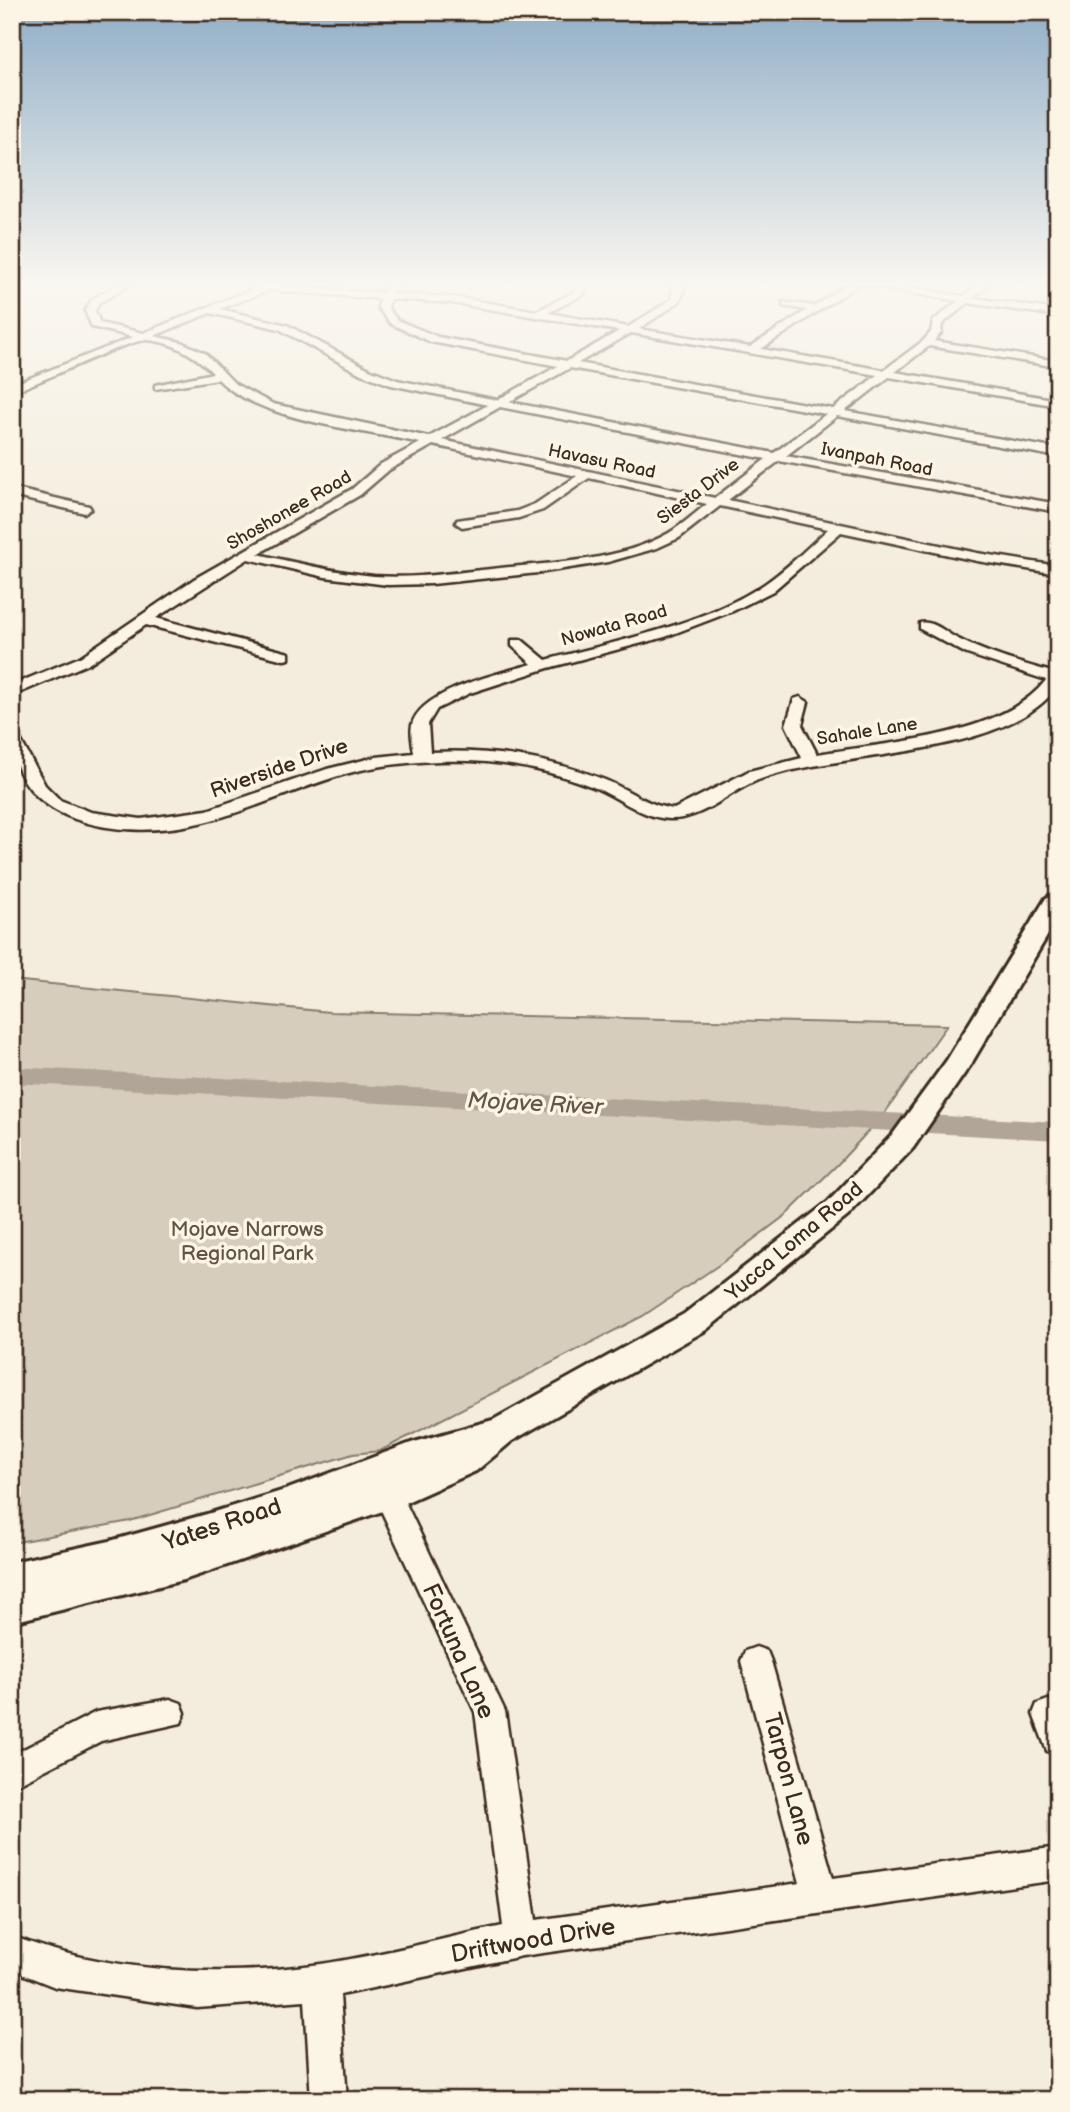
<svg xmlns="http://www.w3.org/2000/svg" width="1070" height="2112" font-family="'Balsamiq Sans',sans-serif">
  <rect width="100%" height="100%" fill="#f4eddd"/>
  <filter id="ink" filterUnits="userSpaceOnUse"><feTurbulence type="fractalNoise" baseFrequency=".0143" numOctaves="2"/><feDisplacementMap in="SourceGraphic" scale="14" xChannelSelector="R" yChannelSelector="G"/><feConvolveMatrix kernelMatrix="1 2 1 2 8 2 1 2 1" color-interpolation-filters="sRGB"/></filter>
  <g filter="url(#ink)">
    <path fill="#d6cdbd" stroke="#887c6e" stroke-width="2" d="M12,980L329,1012L947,1025L884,1114L838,1164L786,1215L719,1265L643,1316L380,1451L353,1454L130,1521L12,1543Z"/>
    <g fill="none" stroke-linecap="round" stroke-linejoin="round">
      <path fill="#b0a596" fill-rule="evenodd" d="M12,1067L1058,1122V1140L12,1083Z"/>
      <defs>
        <path id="minor" d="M117,285H129L99,303L95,311L100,323L143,333L263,285L383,293L390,285H400L392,294L453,297L537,311L576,291L577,285H587L584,294L548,313L628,327L672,299V285H682L684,291L679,302L639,329L750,347L807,310L783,306V302L815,306L846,285H858L761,349L884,370L923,341L931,332L933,321L958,301L863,285H888L964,296L977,285H988L973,298L1058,310V316L968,303L942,324L941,333L934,341L1058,361V367L929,346L895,372L1058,400V406L889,377L845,411L1058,449V457L837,416L786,456L1058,504V512L779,461L728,500L977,553L1058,566V574L977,561L841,532L773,591L733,611L665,637L548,668L470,693L437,709L428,724L430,752C489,749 549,758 605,780C628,789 648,806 674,809L749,771L802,758L786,725L794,699L800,697L808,702L802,725L817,754C883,743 1003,737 1046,680L967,654L920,629V623C932,620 944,631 954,637C985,653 1019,663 1052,672L1058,670V686C1005,759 842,750 761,779C732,789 704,819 672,819C643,819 619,797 593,787C545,768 492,759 440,761C409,762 379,765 349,773C295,788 245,814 190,825C120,839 12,825 12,734L20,739L45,785L60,800L91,812L141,819L207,810L327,769L376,757L414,753C413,744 410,733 412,725C420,690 502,673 532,664L512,646V640H522L546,660C614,642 704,624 763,585C786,570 807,548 828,529L720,506L679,538L657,548L608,562L538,573L432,584L388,585L325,577L248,559L156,618L289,653V659L284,660L146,625L90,663L12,696V685L80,657L194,579L352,489L381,464L420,443C363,430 258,421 218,379L155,389V385L213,373C195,355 173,342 147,340C129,339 39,384 12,392V385L133,337L92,327L85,311L92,299ZM269,290L380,299L378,308L391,324L431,342L558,366L497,400L397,380L369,369L287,325L220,309ZM390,299L453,303L619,331L567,361L438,337L397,320L388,308ZM210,313L279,329L361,374L391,385L488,405L429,437L273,404L235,384L205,353L181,342L154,336ZM631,333L877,375L833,409L578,363ZM570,368L826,414L774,453L509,402ZM500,407L766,459L715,498L442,440ZM433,445L577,476L535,504L517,511L457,520L456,523L462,527L519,518L543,510L589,478L707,504C695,513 682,525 669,533C616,563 550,562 491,569C452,573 413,579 374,576C335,572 296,563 258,554L360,495L389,470Z
          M12,488L89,506L91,509L85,513L12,496Z
          M388,1484L398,1487L505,1711L536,1920L800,1883L741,1661L745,1651L756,1647L767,1651L771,1661L833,1878L1058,1847V1880L522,1956L340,1995L347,2100H311L305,2000L197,2008L55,1987L12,1970V1936C108,1973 220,1978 321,1964C382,1955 443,1938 503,1926L475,1712L374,1495L378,1487Z
          M170,1699L181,1703L185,1713L181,1723L101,1741L12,1787V1755L96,1712Z
          M1048,1700L1058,1703V1756L1047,1751L1033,1714L1037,1704Z"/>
        <path id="major" d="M1058,891V918L971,1064L913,1148L848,1216L706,1330L512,1441L476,1471L400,1505L184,1580L12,1622V1562L110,1541L207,1514L288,1489L411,1443L493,1420L684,1314L828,1202L893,1134L947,1060L1046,898Z"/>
      </defs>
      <use href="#minor" stroke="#3b2a1e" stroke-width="5"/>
      <use href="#major" stroke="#3b2a1e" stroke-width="6"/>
      <use href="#minor" fill="#fcf5e5" fill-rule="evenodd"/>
      <use href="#major" fill="#fcf5e5" fill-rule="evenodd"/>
    </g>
  </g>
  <linearGradient id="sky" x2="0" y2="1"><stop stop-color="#91aec7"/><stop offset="0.49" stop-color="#faf7f0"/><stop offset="1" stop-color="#faf7f0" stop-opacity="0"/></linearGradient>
  <rect width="1070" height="581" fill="url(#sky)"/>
  <g text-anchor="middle" stroke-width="7" stroke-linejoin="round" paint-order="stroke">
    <g font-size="18" fill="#3b2a1e" stroke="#fcf5e5">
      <text transform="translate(877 459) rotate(11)" y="6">Ivanpah Road</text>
      <text transform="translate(602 461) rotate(12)" y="6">Havasu Road</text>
      <text transform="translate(698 491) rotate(-37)" y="6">Siesta Drive</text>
      <text transform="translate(289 510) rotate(-30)" y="6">Shoshonee Road</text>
      <text transform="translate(614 625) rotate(-16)" y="6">Nowata Road</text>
      <text transform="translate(867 731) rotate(-9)" y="6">Sahale Lane</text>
    </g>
    <g font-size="21" fill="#3b2a1e" stroke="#fcf5e5">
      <text transform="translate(279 768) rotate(-19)" y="7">Riverside Drive</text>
      <text transform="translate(794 1241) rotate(-40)" y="7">Yucca Loma Road</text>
    </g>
    <g font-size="21" fill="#625346" stroke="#fcf5e5">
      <text x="247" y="1236">Mojave Narrows<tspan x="247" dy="24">Regional Park</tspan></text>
    </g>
    <g font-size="23" font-style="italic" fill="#645548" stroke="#fcf5e5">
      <text transform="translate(535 1103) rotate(3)" y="8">Mojave River</text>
    </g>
    <g font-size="24" fill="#3b2a1e" stroke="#fcf5e5">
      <text transform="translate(222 1524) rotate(-18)" y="8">Yates Road</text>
      <text transform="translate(459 1651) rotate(66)" y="8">Fortuna Lane</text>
      <text transform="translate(789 1779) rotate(75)" y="8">Tarpon Lane</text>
      <text transform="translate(533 1940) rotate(-10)" y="8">Driftwood Drive</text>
    </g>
  </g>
  <rect width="1070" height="2112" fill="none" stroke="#fcf5e5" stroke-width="42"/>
  <rect x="21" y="21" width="1028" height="2070" fill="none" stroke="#3b2a1e" stroke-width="2.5" filter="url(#ink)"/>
</svg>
